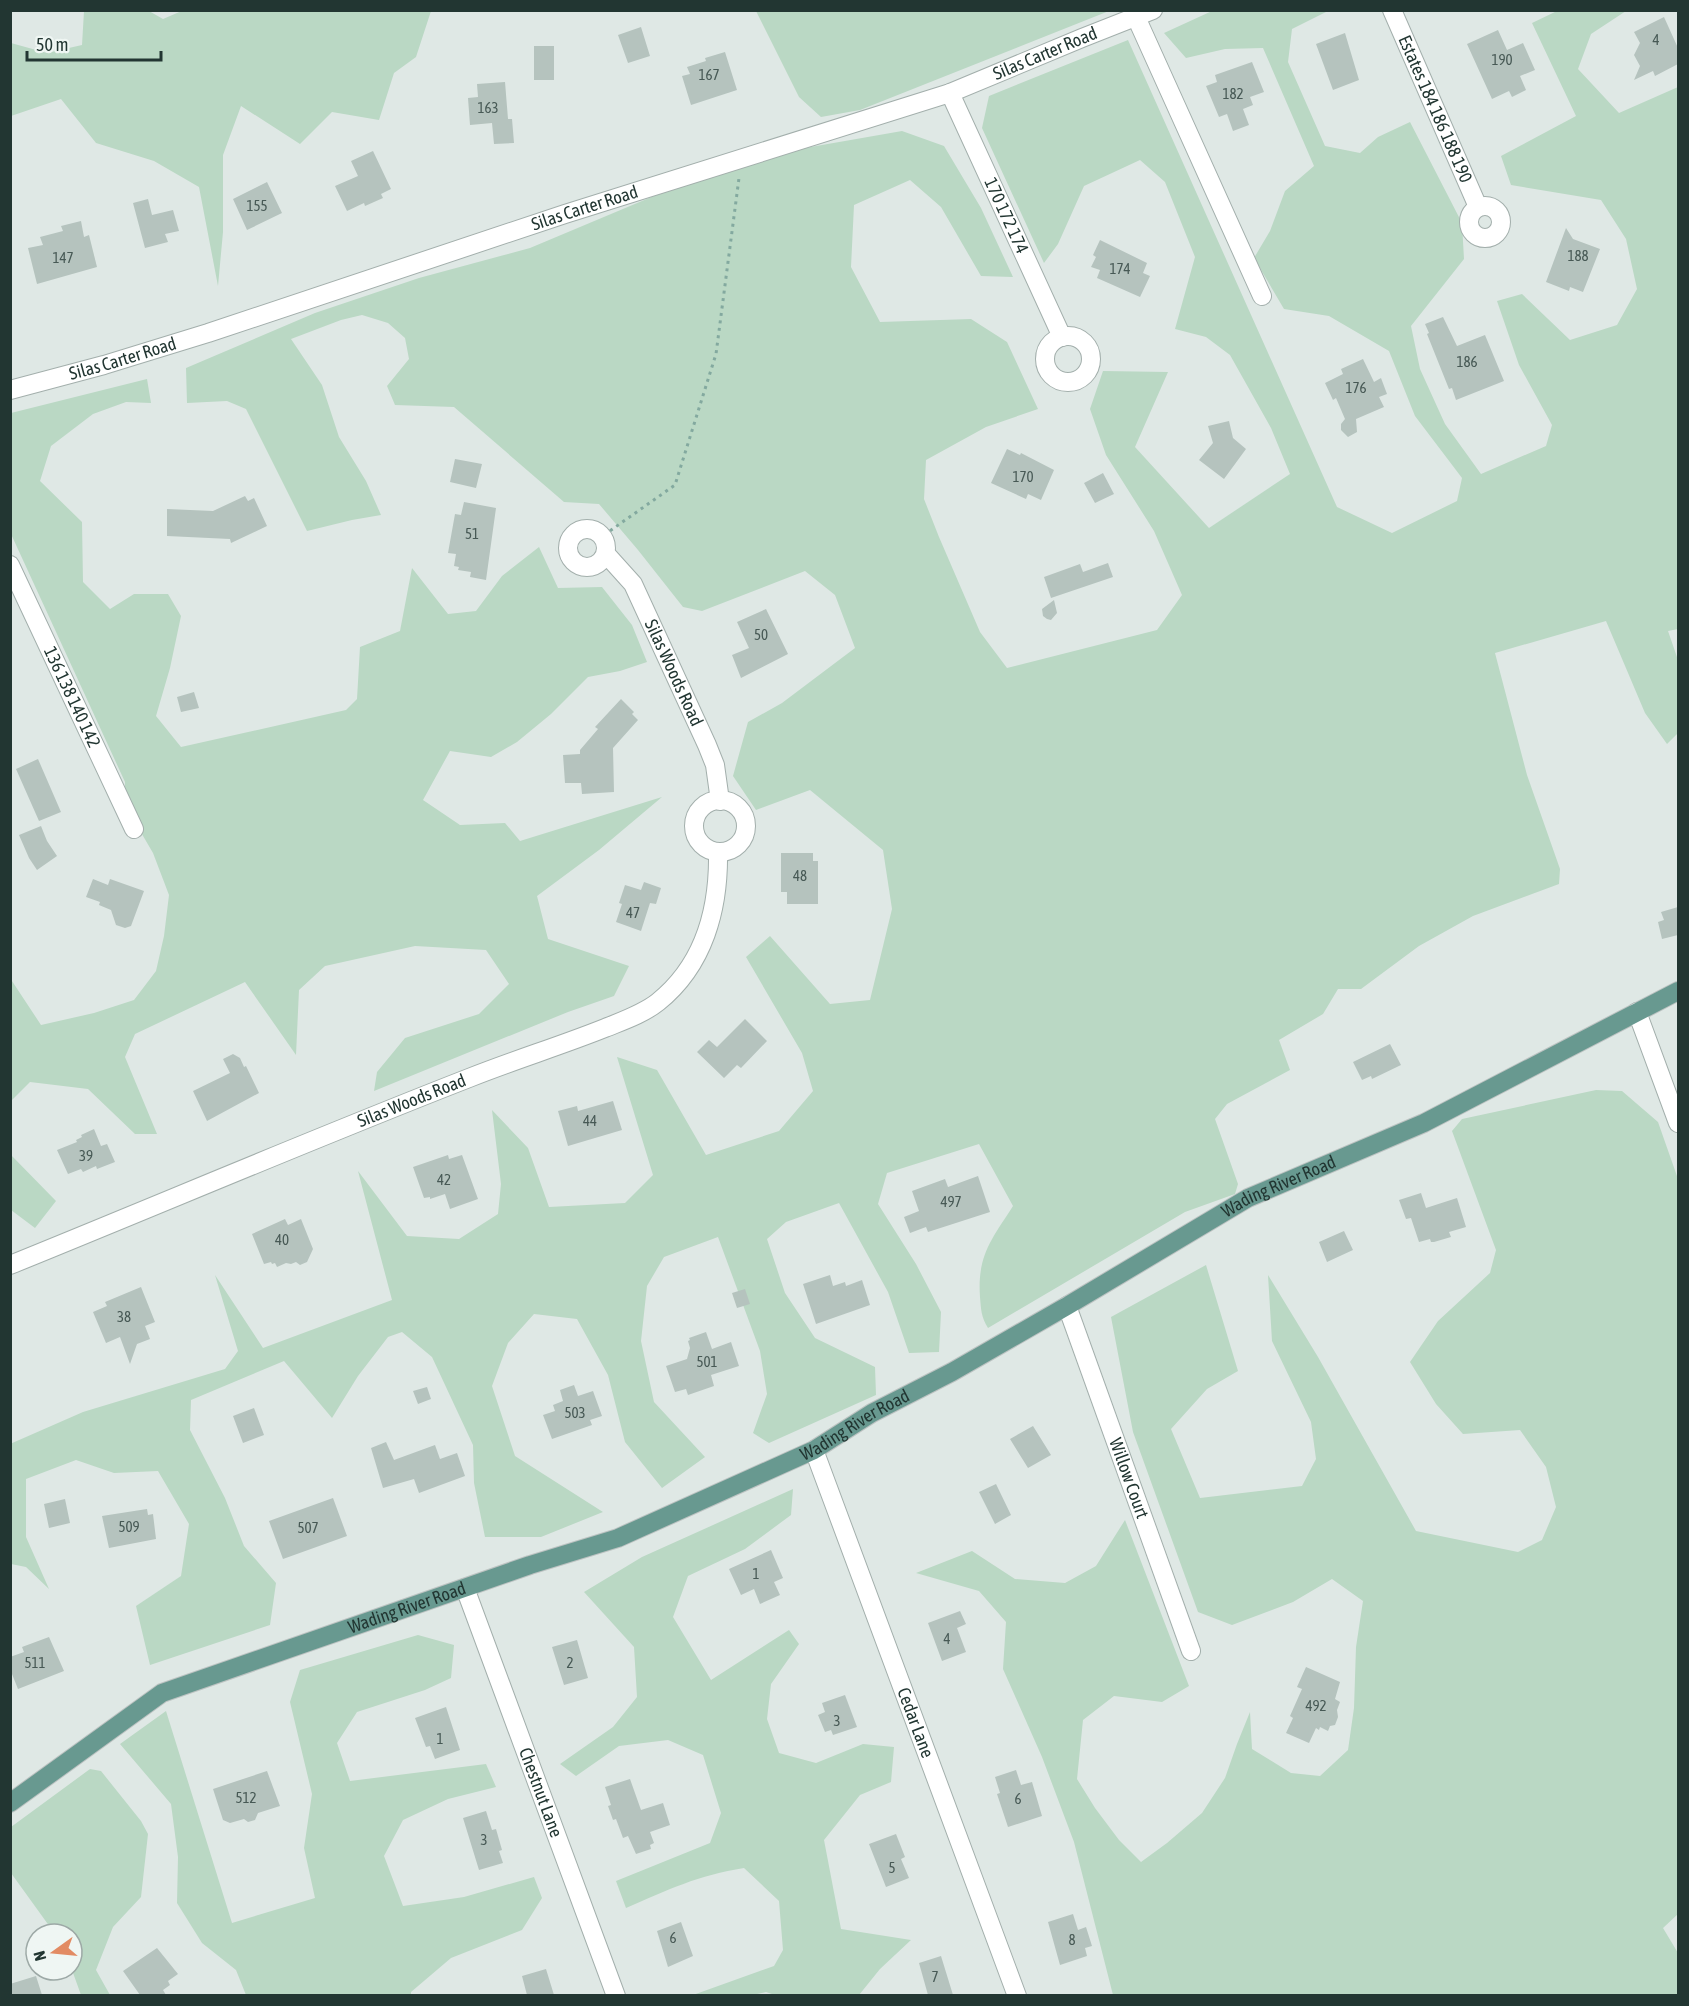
<svg xmlns="http://www.w3.org/2000/svg" width="1689" height="2006" font-family="'Asap Condensed',sans-serif">
  <rect width="100%" height="100%" fill="#dfe8e5"/>
  <path fill="#bad8c4" d="M184,10L431,11L416,57L394,73L379,120L332,112L300,144L241,106L223,155V232L218,286L199,187L154,161L96,143L61,99L11,116V43L47,53L82,45L84,11H149L163,19Z
    M756,11H1109L860,110L821,117L799,97Z
    M1212,11H1328L1292,29L1288,62L1325,146L1360,153L1378,137L1410,122L1462,223L1464,259L1411,326L1420,369L1445,424L1481,474L1546,446L1552,425L1519,365L1497,301L1522,294L1570,340L1617,325L1637,289L1626,239L1601,200L1511,185L1501,156L1576,116L1532,23L1557,11H1626L1591,34L1578,69L1619,113L1678,87V629L1668,631L1678,660V733L1667,744L1645,713L1606,621L1495,653L1527,775L1560,869L1559,884L1473,916L1419,946L1361,989H1338L1323,1014L1279,1040L1290,1070L1227,1104L1215,1119L1238,1184L1235,1194L1185,1212L988,1328C981,1317 981,1309 980,1297C977,1255 992,1239 1013,1206L979,1144L887,1173L878,1204L916,1264L941,1312L939,1352L909,1353L888,1292L839,1203L786,1222L767,1239L785,1293L815,1338L875,1367L876,1395L769,1443L753,1433L767,1394L760,1351L718,1237L664,1257L647,1286L641,1341L654,1402L705,1457L662,1488L625,1442L608,1375L577,1319L534,1314L508,1343L492,1386L515,1456L603,1512L541,1537H485L474,1483L473,1445L432,1357L402,1332L388,1337L358,1376L332,1418L284,1361L191,1400L190,1430L225,1498L244,1546L276,1583L270,1625L150,1665L136,1606L181,1576L189,1524L158,1471L114,1473L76,1460L26,1479V1537L49,1589L26,1567L11,1564L10,1444L83,1412L225,1369L238,1351L215,1275L263,1348L392,1300L358,1171L407,1236L459,1239L498,1214L501,1184L492,1110L528,1148L549,1207L625,1203L653,1175L617,1057L657,1070L706,1155L779,1131L813,1091L802,1053L746,957L770,936L830,1004L870,1000L892,909L883,850L810,790L756,810L733,776L748,722L782,703L855,648L835,595L805,571L702,611L683,607L638,550L599,504L564,502L454,407L395,405L387,386L409,359L405,338L388,323L362,315L341,320L291,339L322,385L339,437L366,481L381,515L352,520L307,531L246,409L227,401L187,403L186,368L315,313L419,278L530,248L742,159L902,131L944,146L981,208L1013,277L981,276L941,207L910,180L854,205L851,267L880,322L971,319L1007,342L1038,409L986,427L926,460L924,499L939,537L980,632L1007,668L1157,630L1182,595L1154,531L1106,455L1090,409L1103,371L1168,372L1135,447L1209,528L1290,474L1271,428L1230,355L1206,337L1175,329L1195,257L1165,182L1140,160L1084,186L1058,244L1044,263L982,128L989,96L1128,40L1337,507L1392,533L1457,501L1462,478L1415,416L1389,351L1329,316L1284,309L1254,258L1270,231L1285,191L1314,166L1263,48L1225,49L1186,58L1164,33Z
    M147,379L151,403L126,402L93,414L51,446L40,481L82,522L83,582L110,609L134,594H168L181,616L170,668L156,716L181,747L346,710L357,699L360,647L400,631L412,568L448,614L476,611L502,576L539,547L558,588L602,587L632,625L647,662L620,671L588,677L551,714L517,742L491,757L450,751L423,800L460,825L505,823L520,841L662,797L599,850L537,896L548,939L629,966L614,996L568,1012L374,1091L377,1072L405,1038L479,1014L509,984L486,950L415,946L325,966L299,990L296,1055L245,982L135,1034L125,1057L157,1134H135L88,1089L30,1082L11,1101L10,978L41,1025L94,1013L134,1000L156,971L164,936L169,895L153,853L125,805V782L11,534V413Z
    M1596,1090L1622,1091L1658,1122L1678,1179V1914L1663,1928L1678,1953V1995H1113L1074,1842L1042,1757L1003,1669L1006,1622L979,1591L916,1573L972,1551L1015,1579L1065,1583L1096,1566L1125,1520L1189,1686L1162,1702L1114,1696L1083,1720L1077,1779L1095,1808L1119,1840L1141,1862L1167,1843L1202,1813L1225,1778L1237,1744L1250,1712L1252,1749L1291,1773L1320,1776L1348,1750L1354,1708L1356,1647L1363,1601L1332,1579L1293,1602L1232,1625L1198,1612L1133,1432L1111,1317L1206,1265L1238,1371L1207,1389L1171,1429L1200,1498L1302,1486L1316,1459L1311,1422L1272,1341L1268,1275L1318,1357L1416,1531L1518,1552L1542,1540L1556,1507L1546,1467L1520,1430L1463,1434L1436,1404L1410,1362L1438,1321L1490,1273L1496,1250L1452,1131L1462,1119Z
    M11,1155L56,1201L35,1228L11,1210Z
    M793,1489L791,1515L745,1549L688,1576L673,1617L711,1680L789,1630L799,1644L771,1684L767,1719L779,1753L816,1763L863,1744L894,1747L891,1782L860,1795L824,1840L841,1929L911,1940L880,1969L859,1995L778,1996L766,1992L748,1996L693,1995L774,1966L783,1950L779,1901L744,1868C699,1875 667,1890 626,1908L616,1881L710,1843L721,1813L703,1755L668,1740L619,1746L576,1776L560,1764L613,1727L637,1697L634,1647L584,1592L642,1557Z
    M418,1635L454,1645L451,1678L425,1690L357,1712L337,1743L350,1781L486,1764L496,1787L448,1799L403,1820L384,1856L403,1906L464,1897L534,1877L542,1898L522,1930L451,1958L411,1992V1995H246L236,1970L202,1943L177,1903L178,1857L171,1804L120,1744L166,1711L232,1923L315,1898L304,1848L312,1794L290,1702L300,1670Z
    M90,1769L101,1771L141,1821L148,1834L141,1897L113,1927L96,1970L110,1995H81L72,1970V1934H55L11,1873V1827Z"/>
  <path fill="#b5c3be" d="M1664,17L1678,48V64L1655,76L1653,71L1634,80L1640,66L1634,55L1640,43L1634,32Z
    M641,27L650,56L628,63L618,35Z
    M1498,30L1507,50L1523,43L1535,70L1520,76L1526,90L1512,97L1509,91L1492,99L1467,44Z
    M1345,33L1359,80L1333,90L1316,44Z
    M534,46H554V80H534Z
    M725,52L737,90L691,105L682,76L690,74L687,67L706,61L705,58Z
    M1252,62L1264,92L1250,97L1253,105L1243,109L1249,125L1233,131L1227,114L1219,117L1206,86L1217,82L1215,75Z
    M505,82L508,119H512L514,143L494,144L492,123L470,125L468,98L478,97L477,84Z
    M373,151L391,189L381,194L383,198L365,206L364,203L347,211L335,186L358,176L351,161Z
    M267,182L282,213L247,230L233,199Z
    M148,199L152,215L173,210L179,231L165,234L168,242L145,248L133,203Z
    M81,221L84,237L89,235L97,267L37,284L28,248L43,245L40,237L63,231L61,226Z
    M1566,228L1573,239L1600,249L1583,292L1570,287L1569,291L1546,282Z
    M1100,240L1147,263L1143,273L1150,276L1140,297L1097,278L1100,270L1091,267L1096,257L1093,255Z
    M1443,317L1457,346L1485,335L1504,381L1456,400L1452,388L1449,389L1427,334L1429,333L1425,324Z
    M1363,359L1374,382L1381,378L1387,394L1379,397L1384,407L1356,419L1357,432L1348,437L1341,430V424L1345,419L1336,398L1333,400L1325,383L1343,374L1341,369Z
    M1229,421L1233,438L1246,449L1224,479L1199,460L1213,443L1208,426Z
    M1007,449L1020,455L1021,453L1054,470L1041,500L1028,494L1026,499L991,483Z
    M455,459L482,464L476,488L450,482Z
    M1103,473L1114,494L1095,503L1084,483Z
    M245,496L248,501L254,498L267,526L231,543L230,539L167,536V509L213,511Z
    M464,502L496,508L486,580L470,577L471,572L458,570L459,567L454,566L456,554L448,553L455,514L461,515Z
    M1108,563L1113,577L1051,598L1044,577L1080,564L1083,572Z
    M1054,600L1057,613L1051,620L1047,619L1043,616L1042,609Z
    M766,609L788,654L741,678L732,655L749,648L737,622Z
    M194,692L199,708L181,712L177,697Z
    M621,699L634,712L632,714L638,720L613,748L614,792L582,794L581,783H565L563,755L580,754V750L598,729L595,727Z
    M38,759L61,812L39,821L16,769Z
    M41,826L47,841L57,856L37,870L29,858L19,835Z
    M781,853H813V861H818V904H787V892H781Z
    M93,879L108,885L110,879L144,891L131,926L125,928L116,925L111,910L99,905L100,902L86,897Z
    M644,882L661,888L656,904L650,903L641,931L616,922L622,904L619,903L625,885L641,890Z
    M1678,907V935L1662,939L1658,922L1664,920L1661,912Z
    M745,1019L767,1041L741,1068L737,1065L724,1078L697,1052L709,1040L717,1047Z
    M1390,1044L1401,1065L1372,1079L1371,1076L1362,1080L1353,1062Z
    M233,1054L240,1058L244,1067L246,1066L259,1093L207,1121L193,1091L230,1073L223,1059Z
    M613,1101L622,1130L568,1146L558,1111L577,1106L578,1111Z
    M94,1129L101,1146L107,1144L115,1162L97,1169L96,1166L83,1172L81,1169L68,1174L57,1150L77,1142L76,1140L82,1137L81,1135Z
    M448,1155L449,1159L462,1155L478,1199L450,1209L445,1194L430,1199V1197L424,1198L413,1167Z
    M978,1176L990,1212L928,1232L926,1227L910,1233L904,1217L919,1211L912,1191L945,1179L948,1187Z
    M1421,1193L1426,1208L1457,1198L1466,1227L1449,1232L1451,1237L1434,1242H1431L1430,1239L1419,1242L1411,1218L1406,1219L1399,1200Z
    M285,1219L288,1225L301,1219L313,1249L307,1262L300,1265L296,1262L291,1264L286,1263L277,1267L275,1263L272,1264L271,1262L264,1264L252,1234Z
    M1344,1231L1353,1250L1327,1262L1319,1242Z
    M830,1275L833,1286L845,1282L846,1286L862,1280L870,1305L816,1324L803,1284Z
    M141,1287L155,1322L145,1326L150,1339L137,1344L130,1364L120,1337L106,1343L93,1312L107,1306L105,1302Z
    M745,1289L750,1304L737,1308L732,1293Z
    M706,1332L712,1349L731,1342L739,1366L711,1375L714,1386L688,1395L686,1389L675,1392L666,1366L687,1359L690,1348L688,1341L690,1340L689,1338Z
    M574,1385L578,1396L593,1391L602,1416L590,1420L592,1425L552,1439L543,1415L555,1411L553,1405L563,1401L560,1390Z
    M427,1387L431,1399L418,1404L413,1391Z
    M254,1408L264,1435L243,1443L233,1416Z
    M1033,1426L1051,1455L1028,1468L1010,1439Z
    M386,1442L394,1460L435,1445L440,1459L457,1453L465,1476L419,1493L414,1479L383,1488L371,1448Z
    M996,1484L1011,1515L995,1524L979,1492Z
    M333,1498L347,1536L283,1559L269,1521Z
    M65,1499L70,1523L49,1528L44,1504Z
    M147,1509L148,1515L153,1514L156,1539L109,1548L102,1516Z
    M771,1550L783,1578L774,1582L780,1595L760,1604L754,1589L741,1595L729,1569Z
    M960,1611L966,1624L957,1628L966,1652L942,1661L928,1623Z
    M49,1637L64,1671L18,1689L10,1669V1657L24,1652L22,1647Z
    M577,1640L588,1678L564,1685L552,1647Z
    M1306,1667L1340,1682L1335,1699L1340,1702L1337,1710L1338,1717L1335,1725L1330,1726L1328,1731L1320,1727L1319,1730L1316,1728L1309,1743L1286,1733L1293,1718L1290,1716L1302,1689L1297,1687Z
    M845,1695L857,1727L833,1735L831,1730L825,1732L818,1715L825,1712L822,1703Z
    M446,1707L460,1750L435,1759L430,1746L426,1747L415,1718Z
    M1016,1770L1021,1785L1032,1782L1042,1816L1008,1827L997,1794L1000,1793L995,1777Z
    M267,1771L280,1806L258,1813L255,1820L248,1822L244,1819L230,1823L223,1820L213,1789Z
    M630,1779L641,1810L663,1803L670,1825L650,1832L654,1843L650,1845L651,1849L636,1854L628,1836L623,1838L616,1819L613,1820L608,1806L611,1805L605,1787Z
    M486,1811L492,1830L496,1829L502,1850L499,1851L503,1863L479,1870L463,1818Z
    M896,1834L905,1857L901,1859L909,1878L886,1887L869,1844Z
    M1073,1914L1078,1930L1086,1927L1092,1946L1085,1948L1087,1956L1060,1965L1048,1922Z
    M681,1922L693,1956L668,1967L657,1931Z
    M157,1948L178,1974L168,1981L170,1985L163,1990L166,1995H140L123,1971Z
    M941,1956L953,1995H928L919,1963Z
    M546,1969L554,1995H527L522,1976Z
    M36,1976L42,1995H10V1984Z"/>
  <g fill="none" stroke-linecap="round" stroke-linejoin="round">
    <defs>
      <g id="minor">
        <path id="s1" d="M1392,10L1478,207"/>
        <path d="M1136,17L1262,296"/>
        <path id="s2" d="M950,93L1062,337"/>
        <circle cx="1485" cy="222" r="16"/>
        <circle cx="1068" cy="359" r="23"/>
        <path id="s3" d="M10,390L104,365L208,333L565,214L950,93L1082,38L1153,10"/>
        <circle cx="587" cy="548" r="19"/>
        <path id="s4" d="M606,554L633,584L707,745L715,765L720,801"/>
        <path id="s5" d="M10,565L134,829"/>
        <circle cx="720" cy="826" r="26"/>
        <path d="M1637,1012L1678,1123"/>
        <path id="s6" d="M10,1265C163,1203 315,1138 469,1078C514,1060 560,1046 605,1028C622,1021 643,1014 658,1002C704,965 719,909 718,852"/>
        <path id="s7" d="M1067,1306L1191,1651"/>
        <path id="s8" d="M814,1450L1017,1996"/>
        <path id="s9" d="M465,1588L616,1996"/>
      </g>
      <g id="major">
        <path id="s10" d="M10,1803L162,1693L530,1565L618,1538L814,1450L872,1413L952,1372L1067,1306L1248,1198L1424,1123L1678,991"/>
      </g>
    </defs>
    <use href="#minor" stroke="#a3afac" stroke-width="20"/>
    <use href="#major" stroke="#bdc3c2" stroke-width="20"/>
    <path stroke="#83a99f" stroke-width="3" stroke-dasharray="3 4.5" stroke-linecap="butt" d="M604,535L675,485L716,354L739,178"/>
    <use href="#minor" stroke="#fff" stroke-width="18"/>
    <use href="#major" stroke="#689990" stroke-width="18"/>
  </g>
  <g text-anchor="middle" stroke-width="5" stroke-linejoin="round" paint-order="stroke">
    <g font-size="15" fill="#475955">
      <text x="1656" y="45">4</text>
      <text x="1502" y="65">190</text>
      <text x="709" y="80">167</text>
      <text x="1233" y="99">182</text>
      <text x="488" y="113">163</text>
      <text x="257" y="211">155</text>
      <text x="1578" y="261">188</text>
      <text x="63" y="263">147</text>
      <text x="1120" y="274">174</text>
      <text x="1467" y="367">186</text>
      <text x="1356" y="393">176</text>
      <text x="1023" y="482">170</text>
      <text x="472" y="539">51</text>
      <text x="761" y="640">50</text>
      <text x="800" y="881">48</text>
      <text x="633" y="918">47</text>
      <text x="590" y="1126">44</text>
      <text x="86" y="1161">39</text>
      <text x="444" y="1185">42</text>
      <text x="951" y="1207">497</text>
      <text x="282" y="1245">40</text>
      <text x="124" y="1322">38</text>
      <text x="707" y="1367">501</text>
      <text x="575" y="1418">503</text>
      <text x="129" y="1532">509</text>
      <text x="308" y="1533">507</text>
      <text x="756" y="1579">1</text>
      <text x="947" y="1644">4</text>
      <text x="35" y="1668">511</text>
      <text x="570" y="1668">2</text>
      <text x="1316" y="1711">492</text>
      <text x="837" y="1726">3</text>
      <text x="440" y="1744">1</text>
      <text x="246" y="1803">512</text>
      <text x="1018" y="1804">6</text>
      <text x="484" y="1845">3</text>
      <text x="892" y="1873">5</text>
      <text x="673" y="1943">6</text>
      <text x="1072" y="1945">8</text>
      <text x="935" y="1982">7</text>
    </g>
    <g font-size="18" fill="#223632" stroke="#eff6f3">
      <text dy="6" stroke="none"><textPath href="#s3" startOffset="1089">Silas Carter Road</textPath></text>
      <text dy="6" stroke="none"><textPath href="#s1" startOffset="108">Estates 184 186 188 190</textPath></text>
      <text dy="6" stroke="none"><textPath href="#s3" startOffset="603">Silas Carter Road</textPath></text>
      <text dy="6" stroke="none"><textPath href="#s2" startOffset="135">170 172 174</textPath></text>
      <text dy="6" stroke="none"><textPath href="#s3" startOffset="117">Silas Carter Road</textPath></text>
      <text dy="6" stroke="none"><textPath href="#s4" startOffset="138">Silas Woods Road</textPath></text>
      <text dy="6" stroke="none"><textPath href="#s5" startOffset="146">136 138 140 142</textPath></text>
      <text dy="6" stroke="none"><textPath href="#s6" startOffset="434">Silas Woods Road</textPath></text>
      <text dy="6" stroke="none"><textPath href="#s10" startOffset="1419">Wading River Road</textPath></text>
      <text dy="6" stroke="none"><textPath href="#s10" startOffset="932">Wading River Road</textPath></text>
      <text dy="6" stroke="none"><textPath href="#s7" startOffset="183">Willow Court</textPath></text>
      <text dy="6" stroke="none"><textPath href="#s10" startOffset="447">Wading River Road</textPath></text>
      <text dy="6" stroke="none"><textPath href="#s8" startOffset="291">Cedar Lane</textPath></text>
      <text dy="6" stroke="none"><textPath href="#s9" startOffset="218">Chestnut Lane</textPath></text>
    </g>
  </g>
  <rect width="1689" height="2006" fill="none" stroke="#223632" stroke-width="24"/>
  <g transform="translate(54 1952) rotate(255)"><circle r="28" fill="#eff6f3" stroke="#9da9a6" stroke-width="1.5"/>
  <path d="M0-4.5L10 22L0 15L-10 22Z" fill="#e28b63"/>
  <text y="-9" font-size="16" font-weight="bold" text-anchor="middle" fill="#223632">N</text>
  </g>
  <path d="M27 51v9h134v-9" fill="none" stroke="#223632" stroke-width="3"/>
  <text x="36" y="51" font-size="18" fill="#223632" stroke="#eff6f3" stroke-width="4.5" paint-order="stroke">50 m</text>
</svg>
